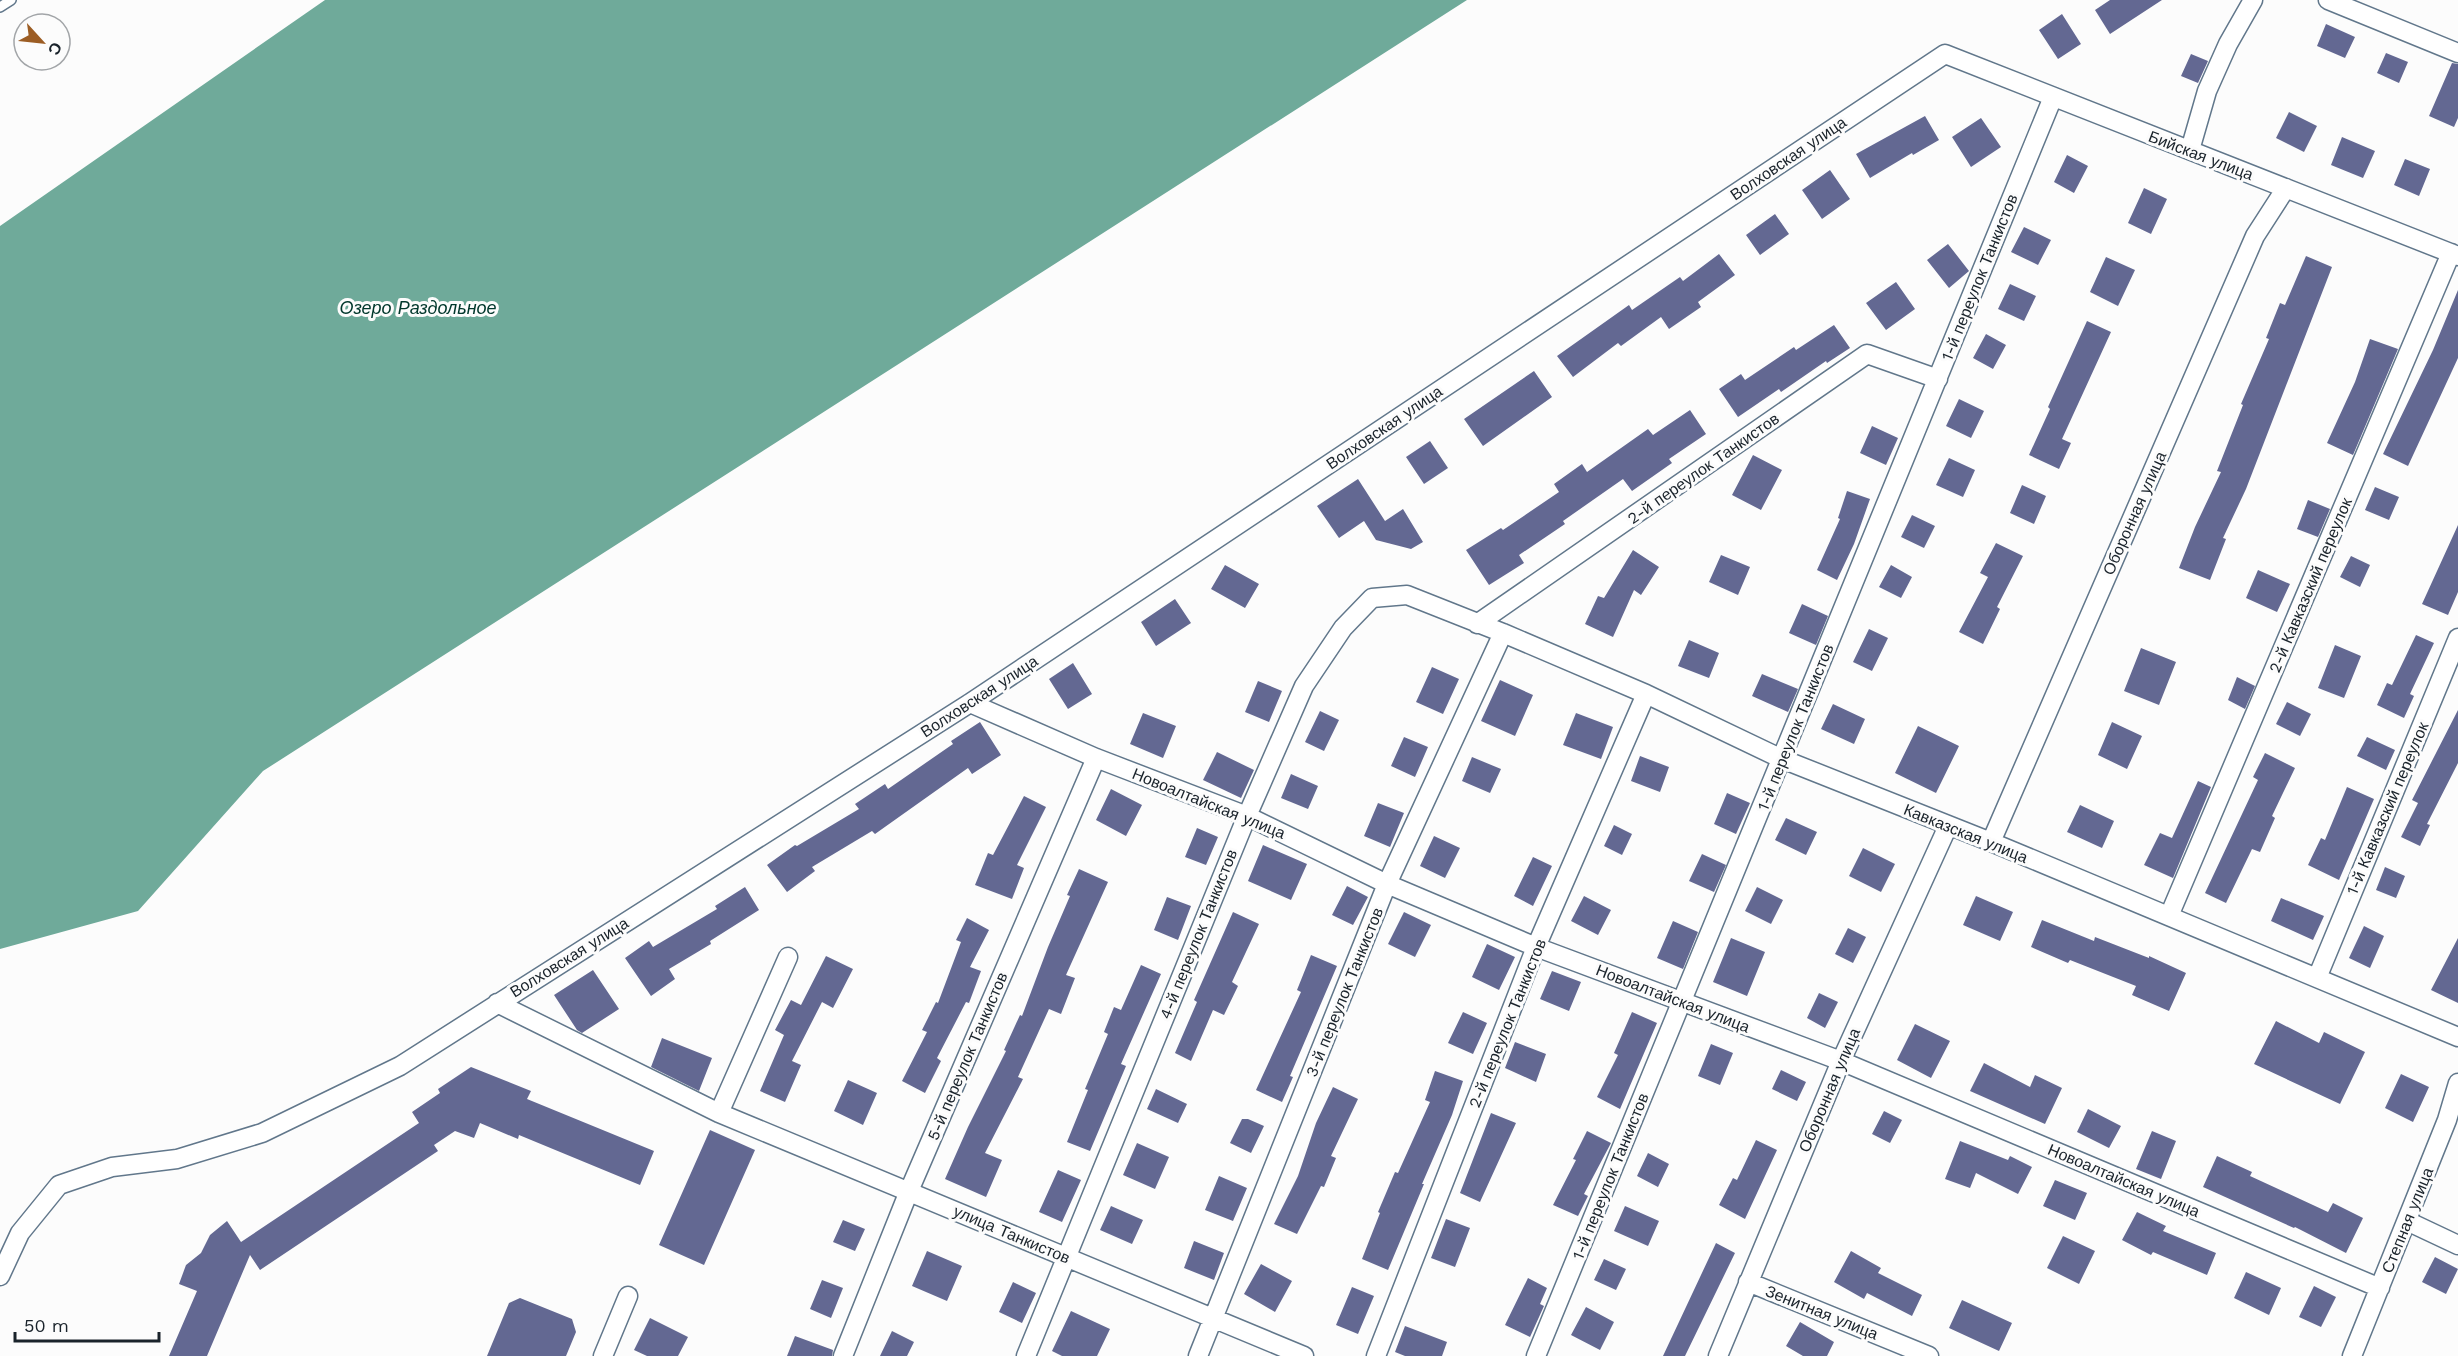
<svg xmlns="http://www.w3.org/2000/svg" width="2458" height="1356" font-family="'Work Sans',sans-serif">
  <rect width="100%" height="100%" fill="#fcfcfc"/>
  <path fill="#6faa9a" d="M325,0H1467L263,771L138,911L0,949V226Z"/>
  <path fill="#636892" d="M2110,0H2162L2110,34L2095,10Z
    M2062,14L2081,44L2058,59L2039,30Z
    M2326,24L2355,37L2345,58L2317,46Z
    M2386,53L2408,62L2399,83L2377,73Z
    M2191,54L2208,61L2198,83L2181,76Z
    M2452,63L2458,64V118L2454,127L2429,116Z
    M2289,112L2317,126L2304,152L2276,138Z
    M1925,116L1939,140L1913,155L1912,153L1870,178L1856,154Z
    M1981,118L2001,147L1971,167L1952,137Z
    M2342,137L2375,151L2363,178L2331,165Z
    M2067,155L2088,166L2074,193L2054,182Z
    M2405,159L2430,169L2419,196L2394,185Z
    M1830,170L1850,199L1822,219L1802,190Z
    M2144,188L2167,199L2151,234L2128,223Z
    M1775,214L1789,234L1760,255L1746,235Z
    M2024,227L2051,240L2038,265L2011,252Z
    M1948,244L1969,271L1949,288L1927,260Z
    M1719,254L1735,275L1698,302L1701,307L1669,329L1661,317L1621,346L1618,343L1573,377L1557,356L1629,305L1632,310L1680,277L1683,281Z
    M2306,256L2332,267L2246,489L2223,538L2226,539L2210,580L2179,568L2195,527L2221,472L2217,471L2243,405L2241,404L2269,339L2266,338L2280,303L2285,305Z
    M2106,257L2135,270L2118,306L2090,292Z
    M1896,282L1915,309L1886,330L1866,303Z
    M2010,284L2036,296L2024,321L1998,309Z
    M2458,290V358L2408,466L2383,454L2433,350Z
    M2087,321L2111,332L2062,439L2071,443L2059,469L2029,455L2050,409L2048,407Z
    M1834,325L1850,348L1827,363L1826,361L1781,392L1779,389L1738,417L1719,389L1741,374L1745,380L1794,347L1796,350Z
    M1986,334L2006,345L1993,369L1973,358Z
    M2370,339L2398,349L2353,455L2327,443L2355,382Z
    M1534,371L1552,397L1483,446L1464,419Z
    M1959,399L1984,411L1971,438L1946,426Z
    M1690,410L1706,434L1669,459L1672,463L1632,491L1623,479L1563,521L1565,524L1519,555L1524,563L1489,585L1466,550L1501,528L1503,530L1559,492L1554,484L1582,464L1587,472L1648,429L1653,435Z
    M1872,426L1898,438L1886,465L1860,453Z
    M1430,441L1448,468L1424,484L1406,457Z
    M1753,455L1782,470L1761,510L1732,495Z
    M1949,458L1975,470L1963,497L1936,485Z
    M1358,479L1385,521L1403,509L1423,542L1411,549L1376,540L1364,521L1339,538L1317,506Z
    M2022,485L2046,496L2034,524L2010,513Z
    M2375,487L2399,497L2389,520L2365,510Z
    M1847,491L1870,499L1854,544L1837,580L1817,570L1840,519L1838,518Z
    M2308,500L2330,509L2318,537L2297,529Z
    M1912,515L1935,526L1924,548L1901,537Z
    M2458,525V592L2448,615L2422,604Z
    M1996,543L2023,556L1997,607L2000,609L1983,644L1959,632L1988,577L1980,573Z
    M1633,550L1659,567L1641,595L1634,590L1613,637L1585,624L1598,596L1604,598Z
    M1721,555L1750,567L1738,595L1709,582Z
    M2351,556L2370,565L2360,587L2340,577Z
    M1225,565L1259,584L1245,608L1211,589Z
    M1891,565L1912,577L1901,598L1879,587Z
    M2258,570L2290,584L2277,612L2246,598Z
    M1175,599L1191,623L1156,646L1141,622Z
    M1802,604L1828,616L1816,645L1789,633Z
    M1869,629L1888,638L1872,671L1853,662Z
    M2416,635L2434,643L2410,694L2414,696L2404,718L2377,705L2387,683L2392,685Z
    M1689,640L1719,653L1709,678L1678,666Z
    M2335,645L2361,656L2344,698L2318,688Z
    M2141,648L2176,662L2159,705L2124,691Z
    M1073,663L1092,694L1068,709L1049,679Z
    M1432,667L1459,679L1443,714L1416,702Z
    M1762,674L1798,689L1788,712L1752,696Z
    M2237,677L2255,686L2245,709L2228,700Z
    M1500,680L1533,695L1515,736L1481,721Z
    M1258,681L1282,691L1269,722L1245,712Z
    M2287,702L2311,714L2300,736L2276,724Z
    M1833,704L1865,719L1854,744L1821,729Z
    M2458,710V763L2427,824L2430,825L2420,846L2401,837L2418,803L2412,800Z
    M1320,711L1339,720L1324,751L1305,742Z
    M1143,713L1176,726L1163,758L1130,744Z
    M1576,713L1613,727L1601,759L1563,745Z
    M980,722L1001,755L972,774L968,768L875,834L872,831L812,867L815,871L787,892L767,865L795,845L797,846L859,809L855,804L885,784L888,789L953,744L951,741Z
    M2112,722L2142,736L2127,769L2098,755Z
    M1918,726L1959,746L1936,793L1895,773Z
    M1404,737L1428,747L1415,777L1391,766Z
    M2367,737L2395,750L2386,770L2357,756Z
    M1217,752L1254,770L1241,798L1203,780Z
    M2265,753L2295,768L2272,816L2275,818L2260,852L2252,849L2226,903L2205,893L2258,780L2253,777Z
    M1640,756L1669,767L1660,792L1631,781Z
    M1472,757L1501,769L1490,793L1462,781Z
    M1291,774L1318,786L1308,809L1281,798Z
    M2198,781L2211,787L2173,878L2144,865L2160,833L2172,838Z
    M2347,787L2374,799L2339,880L2308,865L2321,838L2325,840Z
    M1111,789L1142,805L1126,836L1096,820Z
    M1727,793L1750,803L1736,834L1714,824Z
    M1024,796L1046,807L1017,865L1024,868L1012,899L975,885L988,853L993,855Z
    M1378,803L1404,813L1390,847L1364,836Z
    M2080,805L2114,821L2102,848L2067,832Z
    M1786,818L1817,832L1806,855L1775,840Z
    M1614,825L1632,834L1622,855L1604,846Z
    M1197,828L1218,837L1206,865L1185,857Z
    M1434,836L1460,848L1445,878L1420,866Z
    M1263,845L1307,864L1291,900L1248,881Z
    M1863,848L1895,864L1881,892L1849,876Z
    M1702,854L1726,865L1714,892L1689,881Z
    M1533,857L1552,866L1533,906L1514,896Z
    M2385,867L2405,876L2396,898L2376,890Z
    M1079,869L1108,882L1066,975L1075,978L1061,1014L1049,1009L1018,1077L1023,1079L985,1153L1002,1160L986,1197L945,1179L968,1127L1006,1051L1004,1050L1020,1015L1022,1016L1048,947L1070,896L1067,895Z
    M1347,886L1368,897L1353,925L1332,915Z
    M745,887L759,910L710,941L711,944L669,969L675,979L651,996L625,958L649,941L653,947L717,909L715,906Z
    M1757,887L1783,900L1771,924L1745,911Z
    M1584,896L1611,910L1598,935L1571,921Z
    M1976,896L2013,912L2000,941L1963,925Z
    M1167,897L1191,906L1178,940L1154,930Z
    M2281,898L2324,916L2313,940L2271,921Z
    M1233,912L1259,924L1232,982L1238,986L1224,1015L1213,1010L1191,1061L1175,1053L1197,1002L1194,1000Z
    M1404,912L1431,925L1415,957L1388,944Z
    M967,918L989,930L970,967L981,971L969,1003L966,1002L937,1058L941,1061L925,1093L902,1081L927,1032L922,1030L936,1002L938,1003L961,942L956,940Z
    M2042,920L2094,941L2095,937L2149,958V956L2186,973L2169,1011L2132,995L2136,986L2070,960L2068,963L2031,947Z
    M1673,921L1698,932L1683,969L1657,958Z
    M2364,926L2384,936L2370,968L2349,958Z
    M1848,928L1866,937L1853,963L1835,954Z
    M1731,938L1765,952L1747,996L1713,982Z
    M2458,938V1003L2431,990Z
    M1487,944L1515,957L1499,990L1472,977Z
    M1311,955L1337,966L1290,1076L1293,1077L1282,1102L1256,1090L1301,992L1297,990Z
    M826,956L853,969L833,1008L822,1002L792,1061L801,1065L785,1102L760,1091L784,1035L775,1030L791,1000L801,1005Z
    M1141,965L1161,974L1121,1064L1126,1066L1090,1151L1067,1142L1088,1090L1085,1089L1108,1034L1104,1032L1114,1007L1121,1010Z
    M593,970L619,1009L582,1033L577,1030L554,995Z
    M1552,971L1581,982L1569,1011L1540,999Z
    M1819,993L1838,1002L1825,1028L1807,1018Z
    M1463,1012L1487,1023L1473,1054L1448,1043Z
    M1632,1012L1657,1023L1620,1109L1597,1097L1618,1055L1614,1053Z
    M2276,1021L2319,1043L2324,1032L2365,1052L2340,1104L2254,1064Z
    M1915,1024L1950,1041L1931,1078L1897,1060Z
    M662,1038L712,1058L699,1091L651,1067Z
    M1515,1042L1546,1054L1536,1082L1505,1068Z
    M1711,1044L1733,1053L1720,1085L1698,1076Z
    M1984,1063L2030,1087L2035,1075L2062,1088L2045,1124L1970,1091Z
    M471,1067L531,1091L527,1099L654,1151L640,1185L519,1135L518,1139L480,1123L474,1138L455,1131L434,1145L438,1151L260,1270L250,1255L207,1356H169L197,1291L179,1284L186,1265L201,1253L210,1235L227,1221L241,1242L419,1123L412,1112L440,1093L438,1089Z
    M1781,1070L1806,1082L1797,1101L1772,1089Z
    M1435,1071L1463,1081L1452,1115L1422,1184H1424L1388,1270L1362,1259L1380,1213L1378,1212L1395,1172L1398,1173L1430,1102L1425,1100Z
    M2401,1074L2429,1087L2413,1122L2385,1108Z
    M848,1080L877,1093L863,1125L834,1111Z
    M1333,1087L1358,1099L1331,1156L1336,1158L1324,1187L1321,1186L1297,1234L1274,1224L1298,1176L1316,1123Z
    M1156,1089L1187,1104L1178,1123L1147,1109Z
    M2088,1109L2121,1126L2109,1148L2077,1132Z
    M1884,1111L1902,1120L1890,1143L1872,1134Z
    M1491,1113L1516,1123L1480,1202L1460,1193Z
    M1242,1119H1248L1264,1126L1251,1153L1230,1143Z
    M710,1130L755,1150L704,1265L659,1245Z
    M1587,1131L1611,1143L1584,1194L1588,1196L1578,1216L1553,1205L1576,1160L1573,1159Z
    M2152,1131L2176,1141L2161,1179L2136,1169Z
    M1756,1140L1777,1150L1745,1219L1719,1205L1733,1178L1737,1180Z
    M1960,1141L2008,1160L2010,1156L2032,1167L2018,1194L1976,1173L1970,1188L1945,1179Z
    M1137,1143L1169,1157L1155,1189L1123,1175Z
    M1648,1153L1669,1164L1658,1187L1637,1176Z
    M2217,1156L2252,1172L2250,1176L2328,1212L2333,1203L2363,1218L2346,1253L2295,1227L2294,1228L2203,1187Z
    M1058,1170L1081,1180L1062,1222L1039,1212Z
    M1219,1176L1247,1188L1233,1221L1205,1210Z
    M2055,1180L2087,1193L2075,1220L2043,1206Z
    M1111,1206L1143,1220L1132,1244L1100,1230Z
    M1625,1206L1659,1221L1648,1246L1614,1231Z
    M2137,1212L2166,1226L2163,1231L2216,1253L2207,1275L2153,1252L2151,1255L2122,1240Z
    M1446,1219L1470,1228L1455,1267L1431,1258Z
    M843,1220L865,1229L855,1251L833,1242Z
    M2063,1236L2095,1251L2079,1284L2047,1268Z
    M1194,1241L1224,1253L1214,1280L1184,1268Z
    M1716,1243L1735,1253L1685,1356H1663Z
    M927,1251L962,1266L947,1301L912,1286Z
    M1851,1251L1881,1268L1878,1273L1922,1295L1912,1316L1867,1293L1864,1299L1834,1282Z
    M2435,1257L2458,1269L2446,1294L2422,1282Z
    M1604,1259L1626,1269L1616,1290L1594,1280Z
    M1261,1264L1292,1281L1275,1312L1244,1294Z
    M2246,1272L2281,1288L2269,1315L2234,1298Z
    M1528,1278L1547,1288L1540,1304L1544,1306L1530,1337L1505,1325Z
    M822,1280L843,1288L831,1318L810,1309Z
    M1013,1282L1036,1293L1022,1323L999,1312Z
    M2314,1286L2336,1297L2321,1327L2299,1317Z
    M1352,1287L1374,1296L1358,1334L1336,1325Z
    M520,1298L572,1319L576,1332L566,1356H487L509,1303Z
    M1962,1300L2012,1323L1999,1351L1949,1328Z
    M1586,1307L1614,1322L1600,1350L1571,1335Z
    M1071,1311L1110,1329L1097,1356H1062L1052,1351Z
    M650,1318L688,1337L678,1356H647L634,1350Z
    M1800,1322L1834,1342L1827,1356H1803L1786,1346Z
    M1405,1326L1447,1342L1442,1356H1405L1395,1352Z
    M892,1331L914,1342L907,1356H880Z
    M795,1336L833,1350L832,1356H787Z"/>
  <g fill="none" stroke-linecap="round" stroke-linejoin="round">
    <defs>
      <path id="service" d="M0,7L11,0"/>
      <path id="minor" d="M2328,0L2458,53
        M2190,150L2207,91L2228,44L2253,0
        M1477,624L1867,354L1938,379
        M970,703L1096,758L1247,816L1387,884L1536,947L1841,1061L2380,1288
        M1991,842L2255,236L2286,188
        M2169,916L2451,253
        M2317,978L2458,638
        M497,1003L719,1113L1304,1356
        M719,1113L788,957
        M2407,1221L2458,1245
        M0,1276L20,1233L59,1185L112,1167L177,1159L262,1133L400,1066L970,703L1945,54L2458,256
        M1748,1282L1929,1356
        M603,1356L628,1296
        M843,1356L909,1191L1096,758
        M1026,1356L1247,816L1304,686L1343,628L1372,598L1407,595L1503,633L1646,694L1782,759L1991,842L2458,1037
        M1198,1356L1387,884L1503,633
        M1376,1356L1536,947L1646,694
        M1536,1356L2053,97
        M1718,1356L1841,1061L1948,826
        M2352,1356L2447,1120L2458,1083"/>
    </defs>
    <use href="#service" stroke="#61778b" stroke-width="12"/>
    <use href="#minor" stroke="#61778b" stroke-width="21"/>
    <use href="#service" stroke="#fff" stroke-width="9"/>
    <use href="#minor" stroke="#fff" stroke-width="18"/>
  </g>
  <g text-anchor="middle" stroke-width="6" stroke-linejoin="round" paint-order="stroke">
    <g font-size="16" fill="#1a232b" stroke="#fcfcfc">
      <text transform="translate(2201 155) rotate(21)" y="6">Бийская улица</text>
      <text transform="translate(1788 158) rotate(-34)" y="6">Волховская улица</text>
      <text transform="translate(1979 277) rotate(-68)" y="6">1-й переулок Танкистов</text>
      <text transform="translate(1384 427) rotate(-34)" y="6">Волховская улица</text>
      <text transform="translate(1703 468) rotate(-35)" y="6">2-й переулок Танкистов</text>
      <text transform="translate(2134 513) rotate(-66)" y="6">Оборонная улица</text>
      <text transform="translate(2310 585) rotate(-67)" y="6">2-й Кавказский переулок</text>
      <text transform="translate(979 696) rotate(-33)" y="6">Волховская улица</text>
      <text transform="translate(1795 727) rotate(-68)" y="6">1-й переулок Танкистов</text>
      <text transform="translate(1209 803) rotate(22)" y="6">Новоалтайская улица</text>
      <text transform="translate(2387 808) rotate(-67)" y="6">1-й Кавказский переулок</text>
      <text transform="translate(1966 833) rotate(22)" y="6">Кавказская улица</text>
      <text transform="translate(1198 934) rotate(-68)" y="6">4-й переулок Танкистов</text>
      <text transform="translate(569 957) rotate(-32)" y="6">Волховская улица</text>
      <text transform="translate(1344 992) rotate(-68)" y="6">3-й переулок Танкистов</text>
      <text transform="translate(1673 998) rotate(21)" y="6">Новоалтайская улица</text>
      <text transform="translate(1507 1023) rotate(-68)" y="6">2-й переулок Танкистов</text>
      <text transform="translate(967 1056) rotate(-67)" y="6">5-й переулок Танкистов</text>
      <text transform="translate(1829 1090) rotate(-67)" y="6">Оборонная улица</text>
      <text transform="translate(1610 1176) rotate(-68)" y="6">1-й переулок Танкистов</text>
      <text transform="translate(2124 1180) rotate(23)" y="6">Новоалтайская улица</text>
      <text transform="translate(2407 1220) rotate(-68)" y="6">Степная улица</text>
      <text transform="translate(1012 1234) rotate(23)" y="6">улица Танкистов</text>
      <text transform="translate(1822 1312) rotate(22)" y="6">Зенитная улица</text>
    </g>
    <g font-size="18" font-style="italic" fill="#00372c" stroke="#fcfcfc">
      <text x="418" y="314">Озеро Раздольное</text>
    </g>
  </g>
  <g transform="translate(42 42) rotate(117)"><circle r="28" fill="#fcfcfc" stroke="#a2a5a8" stroke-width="1.5"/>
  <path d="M0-4.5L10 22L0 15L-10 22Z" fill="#9c5d24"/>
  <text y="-9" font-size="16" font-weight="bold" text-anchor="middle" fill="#1a232b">С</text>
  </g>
  <path d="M15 1332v9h144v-9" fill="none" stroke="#1a232b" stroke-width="3"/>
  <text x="24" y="1332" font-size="18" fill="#1a232b" stroke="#fcfcfc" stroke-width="4.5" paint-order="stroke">50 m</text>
</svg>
